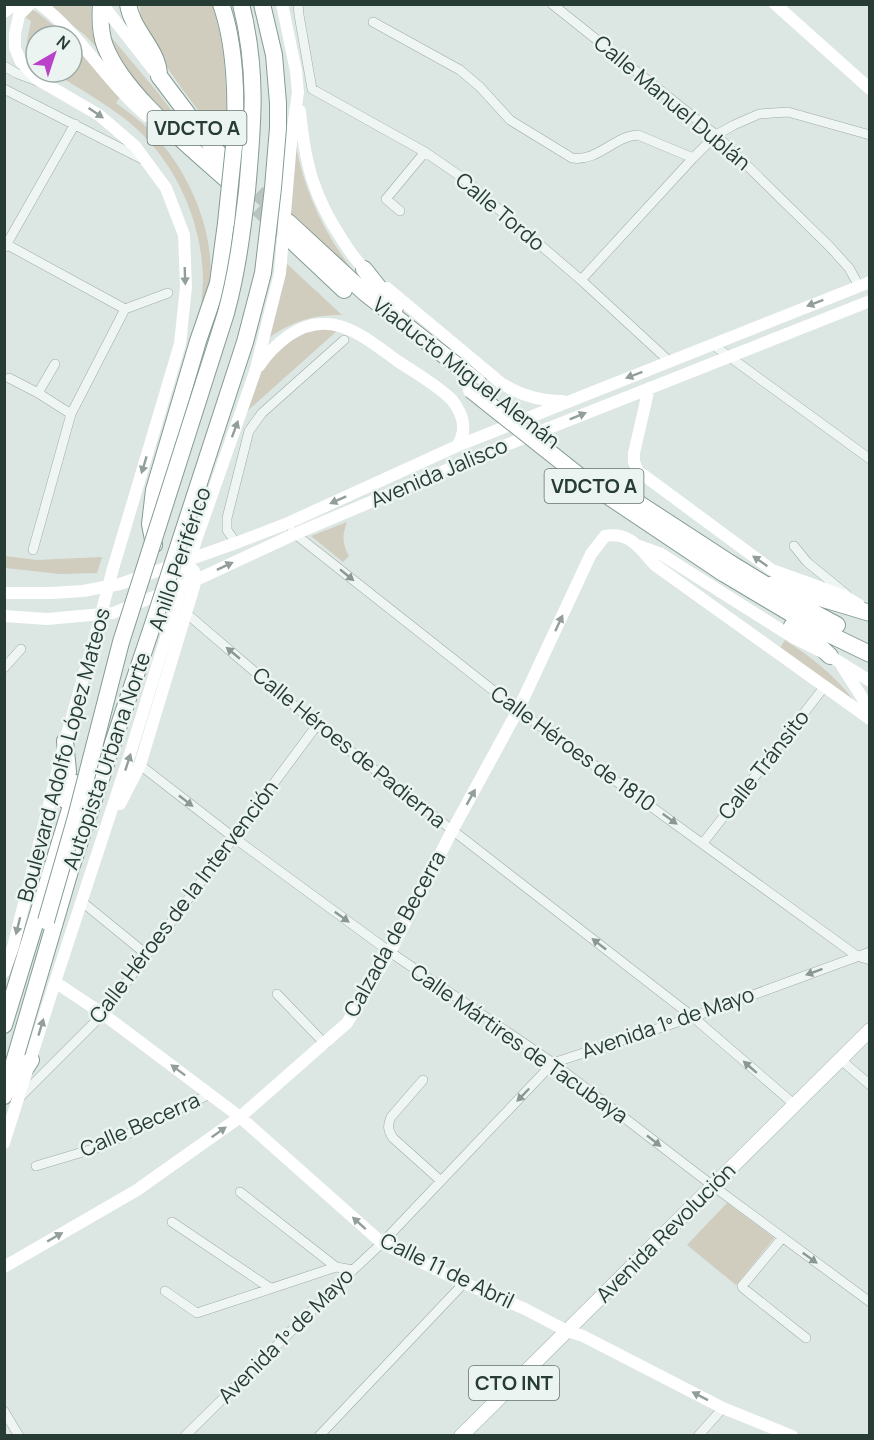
<svg xmlns="http://www.w3.org/2000/svg" width="874" height="1440" font-family="Manrope,sans-serif">
  <rect width="100%" height="100%" fill="#dce6e3"/>
  <path fill="#d0ccbe" d="M7,5H24L38,13L66,36H36V62L31,59L27,41L31,21Z
    M45,5H91L92,32L98,49L85,35Z
    M140,5H212C228,50 226,98 226,145C206,120 135,34 140,5Z
    M111,37L159,94L188,132L186,135C156,105 127,77 111,37Z
    M72,42L120,97L116,103C131,114 146,125 158,139C191,177 215,233 210,284C209,295 204,305 200,315C201,303 203,291 203,279C202,220 175,160 129,122C105,103 78,88 53,72H72Z
    M295,142C305,196 328,243 365,285L290,213Z
    M287,264L342,315C313,314 289,322 266,340Z
    M322,328L339,329L245,413L258,371L283,344L307,332Z
    M347,522C342,535 342,544 349,556L343,562L311,536Z
    M5,556L37,560L102,557L97,573L60,574L5,568Z
    M785,640C811,657 833,674 852,698L851,700L780,648Z
    M727,1203L774,1238L736,1285L687,1245Z"/>
  <g fill="none" stroke-linecap="round" stroke-linejoin="round">
    <path stroke="#b8c4c0" stroke-width="16" stroke-dasharray="16 8" stroke-linecap="butt" d="M240,176L279,213
      M240,192L288,237"/>
    <defs>
      <path id="street" d="M298,4L299,15L312,89L425,152L460,176L581,280L669,361
        M552,4L716,135L830,247L849,268L859,286
        M373,22L460,70L480,87L510,120L572,158C598,162 614,136 638,135L693,158
        M4,66L16,73L37,81
        M4,89L144,160
        M400,211L386,199L425,152
        M4,243L125,309L168,293
        M5,247L75,124
        M581,280L693,158L716,135L734,125L759,114L788,112L870,135
        M712,344L870,459
        M9,378L38,393L71,414
        M38,393L55,364
        M292,530L295,534L518,710L857,956L870,960
        M236,543L227,530V518L249,431L262,413L344,340
        M794,546L807,562L846,594
        M33,550L71,414L125,309
        M186,613L317,725L693,1017L795,1105
        M4,668L21,649
        M140,765L233,837L390,952L553,1063L713,1186L870,1302
        M703,843L825,686
        M81,901L146,954
        M277,994L325,1044
        M840,1059L870,1085
        M423,1080L391,1117C387,1126 388,1130 393,1138L441,1181
        M20,1097L103,1014L317,725
        M36,1166L103,1146L210,1094
        M240,1192L336,1267
        M172,1222L270,1288
        M782,1238L742,1286L743,1288L806,1338
        M165,1291L197,1313L336,1267L353,1270
        M4,1411L19,1436
        M185,1436L353,1270L382,1243L553,1063L693,1017L870,952
        M319,1436L464,1283
        M698,1436L723,1408"/>
      <path id="primary" d="M461,1436L870,1030"/>
      <path id="highway" d="M101,4C100,18 100,33 105,46C125,98 200,154 240,192
        M128,4C132,31 159,50 159,76L211,145L240,176
        M221,4C236,46 237,103 234,146
        M288,222L365,293L478,382
        M291,240L344,290
        M364,269L395,308
        M154,545L150,524L154,490L198,341L218,283L226,223
        M730,563L792,601L837,625
        M723,573L812,626L870,654
        M773,584L870,613
        M792,626L811,638L830,656
        M65,800L68,771L65,741
        M4,1025L78,783
        M12,1089L31,1060
        M4,1096L70,871L154,621"/>
    </defs>
    <use href="#street" stroke="#9eaca8" stroke-width="10"/>
    <use href="#primary" stroke="#9cb1aa" stroke-width="15"/>
    <use href="#highway" stroke="#849c94" stroke-width="18"/>
    <use href="#street" stroke="#eff5f3" stroke-width="9"/>
    <path stroke="#fff" stroke-width="12" d="M30,4L19,15L15,34V48L21,62L37,79L99,115L135,146L166,188L184,235L186,287L180,344L112,572
      M40,4C82,36 107,83 147,116
      M102,4L156,73
      M775,4L870,89
      M4,12L15,4
      M300,111C305,163 313,196 343,241C350,252 358,264 369,273
      M387,288L501,383C520,395 539,401 562,401
      M259,366C267,354 277,344 288,336C331,306 364,337 399,362C417,374 437,385 452,400C463,414 468,430 457,446
      M649,388L634,453V462L638,471L772,570L844,596L859,605
      M195,543L255,372L280,273L291,142L298,92L296,71L282,4
      M639,546L661,554L794,638L830,656L870,681
      M4,593H51L83,591L120,584L236,543L288,523L457,446L870,282
      M4,616L47,619L113,613L196,580L295,534L491,451L870,301
      M842,666L870,710
      M120,804L140,765L196,580L194,571L184,561
      M4,972L13,947L65,741L98,626
      M55,982L103,1014L240,1117L382,1243L464,1283L525,1309L567,1331L583,1336L723,1408L792,1436
      M4,1143L55,982L129,757L172,618
      M4,1267L137,1190L240,1117L347,1023L390,952L452,831L518,710L591,554L605,536C630,531 640,549 655,565L870,719"/>
    <use href="#primary" stroke="#fff" stroke-width="14"/>
    <use href="#highway" stroke="#fff" stroke-width="16"/>
    <defs>
      <path id="highway-bridge" d="M226,223L234,146
        M471,390L587,482L723,573
        M615,488L730,563
        M154,621L245,342L263,273L273,188L278,128V103L274,55L262,4
        M46,921L76,817L121,642L226,313C237,273 242,233 247,191C253,124 258,71 241,4"/>
    </defs>
    <use href="#highway-bridge" stroke="#849c94" stroke-width="18" stroke-linecap="butt"/>
    <path stroke="#fff" stroke-width="12" d="M172,618L195,543
      M98,626L112,572"/>
    <use href="#highway-bridge" stroke="#fff" stroke-width="16"/>
  </g>
  <defs><path id="oneway-solid" d="M-6-.8H1V-3.2L6.5 0L1 3.2V.8H-6Z" transform="scale(1.5)"/></defs>
  <g fill="#929e9a">
    <use href="#oneway-solid" transform="translate(96 113) rotate(34)"/>
    <use href="#oneway-solid" transform="translate(185 276) rotate(88)"/>
    <use href="#oneway-solid" transform="translate(815 303) rotate(159)"/>
    <use href="#oneway-solid" transform="translate(634 375) rotate(159)"/>
    <use href="#oneway-solid" transform="translate(578 416) rotate(-22)"/>
    <use href="#oneway-solid" transform="translate(235 429) rotate(-70)"/>
    <use href="#oneway-solid" transform="translate(144 465) rotate(107)"/>
    <use href="#oneway-solid" transform="translate(338 500) rotate(156)"/>
    <use href="#oneway-solid" transform="translate(760 561) rotate(-145)"/>
    <use href="#oneway-solid" transform="translate(225 566) rotate(-25)"/>
    <use href="#oneway-solid" transform="translate(559 623) rotate(-65)"/>
    <use href="#oneway-solid" transform="translate(128 762) rotate(-72)"/>
    <use href="#oneway-solid" transform="translate(471 797) rotate(-61)"/>
    <use href="#oneway-solid" transform="translate(18 926) rotate(104)"/>
    <use href="#oneway-solid" transform="translate(41 1027) rotate(-73)"/>
    <use href="#oneway-solid" transform="translate(178 1070) rotate(-143)"/>
    <use href="#oneway-solid" transform="translate(219 1132) rotate(-35)"/>
    <use href="#oneway-solid" transform="translate(359 1223) rotate(-138)"/>
    <use href="#oneway-solid" transform="translate(55 1237) rotate(-30)"/>
    <use href="#oneway-solid" transform="translate(700 1396) rotate(-153)"/>
  </g>
  <g fill="#8a9894">
    <use href="#oneway-solid" transform="translate(347 575) rotate(39)"/>
    <use href="#oneway-solid" transform="translate(233 653) rotate(-140)"/>
    <use href="#oneway-solid" transform="translate(186 801) rotate(38)"/>
    <use href="#oneway-solid" transform="translate(670 819) rotate(36)"/>
    <use href="#oneway-solid" transform="translate(342 917) rotate(36)"/>
    <use href="#oneway-solid" transform="translate(599 944) rotate(-142)"/>
    <use href="#oneway-solid" transform="translate(814 972) rotate(160)"/>
    <use href="#oneway-solid" transform="translate(750 1067) rotate(-139)"/>
    <use href="#oneway-solid" transform="translate(523 1095) rotate(134)"/>
    <use href="#oneway-solid" transform="translate(654 1141) rotate(38)"/>
    <use href="#oneway-solid" transform="translate(810 1258) rotate(36)"/>
  </g>
  <g text-anchor="middle" stroke-width="5" stroke-linejoin="round" paint-order="stroke">
    <g fill="#ebf4f1" stroke="#61736d" stroke-width="1.5">
      <rect x="147.5" y="111" width="99" height="34" rx="4.5"/>
      <rect x="544.5" y="469" width="99" height="34" rx="4.5"/>
      <rect x="469" y="1366" width="90" height="34" rx="4.5"/>
    </g>
    <g font-size="20" font-weight="bold" fill="#263c35">
      <text x="197" y="135">VDCTO A</text>
      <text x="594" y="493">VDCTO A</text>
      <text x="514" y="1390">CTO INT</text>
    </g>
    <g font-size="21" fill="#263c35" stroke="#ebf4f1">
      <text transform="translate(672 103) rotate(40)" y="7">Calle Manuel Dublán</text>
      <text transform="translate(500 212) rotate(40)" y="7">Calle Tordo</text>
      <text transform="translate(466 373) rotate(38)" y="7">Viaducto Miguel Alemán</text>
      <text transform="translate(439 473) rotate(-23)" y="7">Avenida Jalisco</text>
      <text transform="translate(180 559) rotate(-71)" y="7">Anillo Periférico</text>
      <text transform="translate(349 748) rotate(39)" y="7">Calle Héroes de Padierna</text>
      <text transform="translate(573 749) rotate(36)" y="7">Calle Héroes de 1810</text>
      <text transform="translate(64 755) rotate(-75)" y="7">Boulevard Adolfo López Mateos</text>
      <text transform="translate(107 761) rotate(-71)" y="7">Autopista Urbana Norte</text>
      <text transform="translate(764 765) rotate(-52)" y="7">Calle Tránsito</text>
      <text transform="translate(184 902) rotate(-53)" y="7">Calle Héroes de la Intervención</text>
      <text transform="translate(395 934) rotate(-61)" y="7">Calzada de Becerra</text>
      <text transform="translate(668 1023) rotate(-19)" y="7">Avenida 1º de Mayo</text>
      <text transform="translate(519 1044) rotate(35)" y="7">Calle Mártires de Tacubaya</text>
      <text transform="translate(140 1125) rotate(-24)" y="7">Calle Becerra</text>
      <text transform="translate(666 1233) rotate(-45)" y="7">Avenida Revolución</text>
      <text transform="translate(447 1271) rotate(26)" y="7">Calle 11 de Abril</text>
      <text transform="translate(286 1336) rotate(-45)" y="7">Avenida 1º de Mayo</text>
    </g>
  </g>
  <rect width="874" height="1440" fill="none" stroke="#263c35" stroke-width="12"/>
  <g transform="translate(54 54) rotate(39)"><circle r="28" fill="#ebf4f1" stroke="#9caaa6" stroke-width="1.5"/>
  <path d="M0-4.5L10 22L0 15L-10 22Z" fill="#ba42ca"/>
  <text y="-9" font-size="16" font-weight="bold" text-anchor="middle" fill="#263c35">N</text>
  </g>
</svg>
